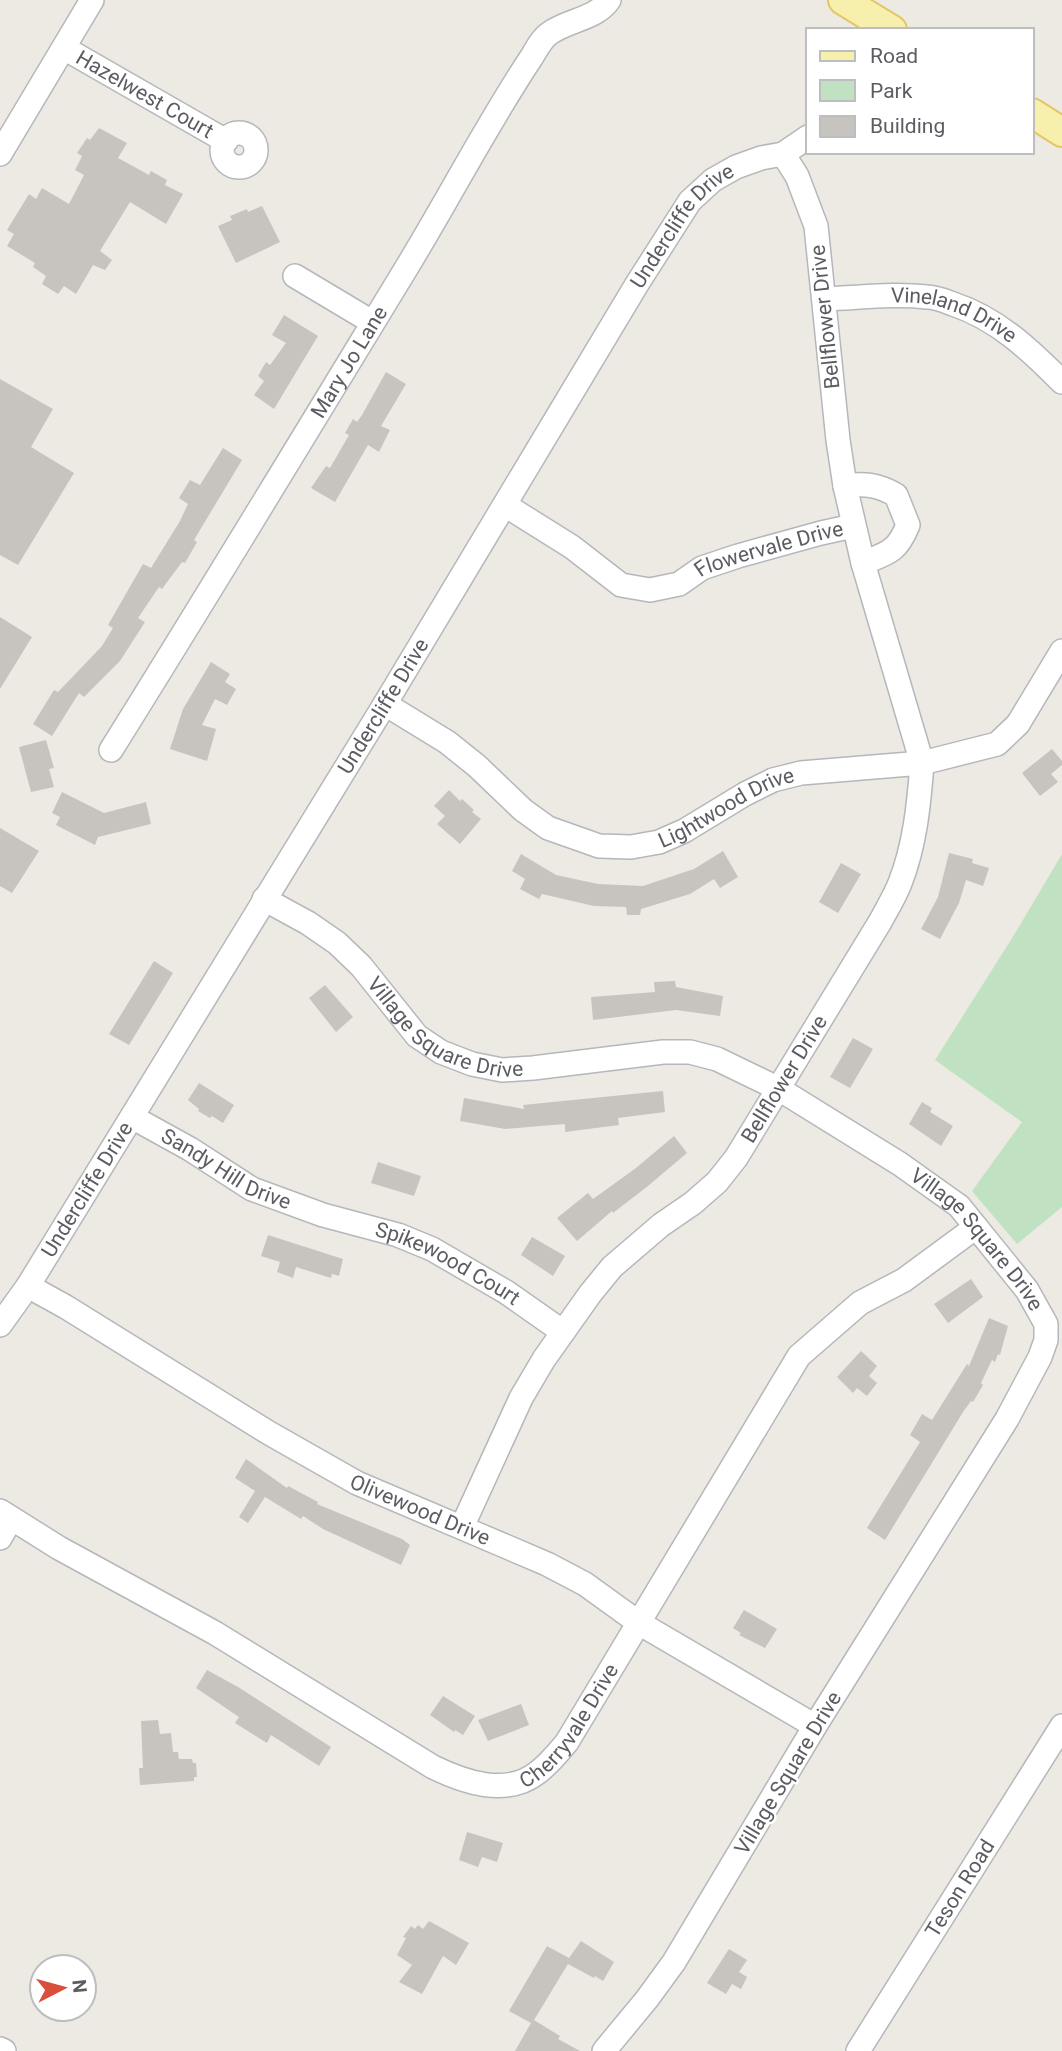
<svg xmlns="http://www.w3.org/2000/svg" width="1062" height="2051" font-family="Roboto,sans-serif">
  <rect width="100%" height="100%" fill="#eceae2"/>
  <path fill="#c1e2c2" d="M1062,854V1207L1017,1244L972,1191L1022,1122L935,1060L1014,935Z"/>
  <path fill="#c7c4c0" d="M99,128L127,143L118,158L149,175L151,171L167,180L165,185L183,194L166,224L130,202L100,251L112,260L105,270L93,265L76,294L64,286L58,294L42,284L46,276L33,267L35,263L7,246L14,234L7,230L29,194L36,199L42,188L69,204L84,175L75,170L82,156L77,153L87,138L90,140Z
    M262,206L280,242L236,263L218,226L232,220L230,216L247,209L248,212Z
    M284,315L318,336L274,409L254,395L264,381L258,376L266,362L270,365L286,343L272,335Z
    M386,372L406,384L381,426L390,430L379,452L368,445L335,502L311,488L326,466L330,468L349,435L345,433L353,419L357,422L362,415Z
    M0,379L53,409L31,447L74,473L18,565L0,555Z
    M223,448L242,460L194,540L197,542L185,563L182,562L162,589L159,587L138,618L145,622L120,661L84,697L79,693L52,736L33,724L54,690L58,692L102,646L113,628L108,625L143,564L151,568L180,521L188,504L179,498L190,480L200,485Z
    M0,617L32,637L0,689Z
    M211,662L230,674L225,682L236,689L227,705L215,699L202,725L216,729L207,761L170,749L183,709Z
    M46,740L54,768L49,769L54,787L31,792L19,747Z
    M1052,749L1062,761V765L1051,774L1058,782L1040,796L1022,773Z
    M449,790L460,801L462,799L474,810L472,812L481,819L460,844L437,824L445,816L434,806Z
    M62,792L104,813L146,802L151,824L98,837L95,845L56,825L60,817L52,813Z
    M0,828L39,851L12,893L0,886Z
    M723,851L738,877L720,888L714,879L690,894L641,909L640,915H627L626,907L594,906L542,894L539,899L520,889L525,879L512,871L521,854L556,875L598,884L643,886L694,869Z
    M949,853L973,859L972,863L989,868L983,886L966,880L959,903L940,939L921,929L938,897Z
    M841,863L861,874L838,913L819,902Z
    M154,961L173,973L129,1045L109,1034Z
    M675,981L676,987L723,996L720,1016L676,1010L593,1020L591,997L655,992L654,982Z
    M325,985L353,1017L336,1032L309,998Z
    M853,1038L873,1049L850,1088L830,1077Z
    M199,1083L234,1105L223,1123L212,1116L210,1118L198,1111L199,1109L188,1100Z
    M663,1091L665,1112L618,1118L619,1125L565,1132V1124L505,1129L460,1121L464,1098L524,1109L523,1105Z
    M922,1102L932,1108L930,1112L953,1126L941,1146L909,1124Z
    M674,1136L687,1153L648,1186L613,1213L612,1211L577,1241L557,1218L588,1193L593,1199L636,1168Z
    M378,1162L421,1176L414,1196L371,1183Z
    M268,1235L343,1259L339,1276L332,1274L331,1278L296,1267L293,1278L277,1272L280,1262L261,1256Z
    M532,1237L565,1256L553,1276L521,1255Z
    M971,1279L983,1297L948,1323L934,1304Z
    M989,1318L1008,1326L1000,1355L998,1354L995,1362L992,1360L981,1383L983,1385L973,1402L971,1401L963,1412L885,1540L867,1528L920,1442L910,1435L922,1414L932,1420L967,1364L969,1366Z
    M861,1351L877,1366L869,1376L877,1383L867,1396L857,1388L853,1393L837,1377Z
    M246,1459L287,1488L288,1486L318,1502L317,1504L402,1539L410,1545L401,1565L323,1529L303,1516L301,1519L265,1497L248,1523L239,1517L255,1491L235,1478Z
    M744,1610L777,1629L765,1648L739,1635L741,1633L733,1628Z
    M207,1670L238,1687L331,1747L319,1766L271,1735L267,1743L235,1723L239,1717L196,1688Z
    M443,1696L475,1716L463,1735L455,1730L454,1732L430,1715Z
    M521,1704L529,1725L488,1741L478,1720Z
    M158,1720L160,1734L171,1733L173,1752H178L179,1759H192L193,1763H196L197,1777H194V1781L140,1785L139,1768H143L141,1721Z
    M467,1832L503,1843L497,1862L482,1857L478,1867L459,1860Z
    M429,1921L469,1943L456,1965L443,1956L422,1994L399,1982L412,1965L397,1955L406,1938L403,1937L411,1926L415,1929L418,1925L423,1929Z
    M581,1941L614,1962L603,1981L595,1976L594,1978L568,1964L534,2020L560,2036L558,2039L580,2051H515L531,2023L509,2011L547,1946L569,1958Z
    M729,1949L747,1960L739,1972L747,1977L741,1989L732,1984L726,1994L707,1983Z"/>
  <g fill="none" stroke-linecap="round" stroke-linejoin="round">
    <defs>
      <g id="minor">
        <path id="s1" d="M64,48L226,141"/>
        <circle cx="239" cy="150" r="17"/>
        <path d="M0,154L92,0"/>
        <path d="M295,276L372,322"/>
        <path id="s2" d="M825,299C859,298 893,293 927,297C936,297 945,301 953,304C998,319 1030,350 1062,382"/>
        <path d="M845,486C865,483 878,485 896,495L908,525C897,552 888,553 863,563"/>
        <path id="s3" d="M505,505L572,547L621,585L650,590L679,584L702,568L738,556L821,533L853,526"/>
        <path id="s4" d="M385,704L447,742L477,766L523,810L548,828L599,846L631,847L659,842L684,831L745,794L773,780L801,773L922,763L997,744L1018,724L1062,651"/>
        <path id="s5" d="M111,750C211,590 309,428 407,267C449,198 486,126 531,58C536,50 542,38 550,33C568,20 596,19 609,0"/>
        <path id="s6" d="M264,899L308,923L337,943L361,966L417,1036L441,1052L472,1064L502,1070L533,1068L663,1052H690L717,1059L779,1089L900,1164L959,1206L1027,1290L1046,1324V1340L1040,1357L1007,1419L815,1726L674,1962L647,1999L604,2051"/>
        <path id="s7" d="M132,1117L190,1149L252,1189L323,1215L398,1235L432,1249L506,1292L563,1332"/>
        <path id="s8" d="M28,1286L66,1307L269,1433L357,1483L547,1564L585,1584L639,1623L815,1726"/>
        <path id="s9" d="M0,1325L28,1286L385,704L637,284L690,201L713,180L736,167L761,158L783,154L808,137"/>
        <path id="s10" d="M0,1511L59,1548L215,1633L433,1767C464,1782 506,1797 537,1773C548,1765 558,1753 567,1742L799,1356L860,1303L904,1280L976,1227"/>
        <path id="s11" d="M462,1527L521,1398L544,1359L590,1294L612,1267L661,1225L693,1203L717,1182L736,1158L880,922C887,909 895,896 900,883C915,845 919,804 922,763L863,563L845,486L838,440L816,226L797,176L783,154"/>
        <path d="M0,1538L11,1519"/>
        <path d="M0,2049L4,2051"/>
        <path id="s12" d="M858,2051L1062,1726"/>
      </g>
      <path id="major" d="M843,0L892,30
        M1032,113L1062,132"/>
    </defs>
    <use href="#minor" stroke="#b5b7bc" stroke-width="26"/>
    <use href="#major" stroke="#e4c663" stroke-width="32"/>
    <use href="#minor" stroke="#fff" stroke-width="23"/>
    <use href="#major" stroke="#f7efac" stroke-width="28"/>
  </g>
  <g text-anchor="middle" stroke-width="5" stroke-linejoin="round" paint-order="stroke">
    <g font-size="21" fill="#5b5d62" stroke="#fff">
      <text dy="7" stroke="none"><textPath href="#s1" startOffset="93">Hazelwest Court</textPath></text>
      <text dy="7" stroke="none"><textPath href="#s9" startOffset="1295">Undercliffe Drive</textPath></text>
      <text transform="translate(825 317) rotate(-96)" y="7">Bellflower Drive</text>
      <text dy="7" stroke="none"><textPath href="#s2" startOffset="133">Vineland Drive</textPath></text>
      <text dy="7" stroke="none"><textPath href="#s5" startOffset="455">Mary Jo Lane</textPath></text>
      <text dy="7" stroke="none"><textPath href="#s3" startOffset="298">Flowervale Drive</textPath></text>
      <text dy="7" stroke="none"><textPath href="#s9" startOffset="728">Undercliffe Drive</textPath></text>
      <text dy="7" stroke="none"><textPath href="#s4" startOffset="396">Lightwood Drive</textPath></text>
      <text dy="7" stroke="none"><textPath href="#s6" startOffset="229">Village Square Drive</textPath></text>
      <text dy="7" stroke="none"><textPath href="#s11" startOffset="560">Bellflower Drive</textPath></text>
      <text dy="7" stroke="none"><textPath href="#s7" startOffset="108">Sandy Hill Drive</textPath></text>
      <text dy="7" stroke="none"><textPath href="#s9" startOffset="161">Undercliffe Drive</textPath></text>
      <text dy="7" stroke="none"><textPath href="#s6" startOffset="838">Village Square Drive</textPath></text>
      <text dy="7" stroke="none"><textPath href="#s7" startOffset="350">Spikewood Court</textPath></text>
      <text dy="7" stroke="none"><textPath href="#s8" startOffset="452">Olivewood Drive</textPath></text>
      <text dy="7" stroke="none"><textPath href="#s10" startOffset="670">Cherryvale Drive</textPath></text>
      <text transform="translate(788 1773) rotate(-59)" y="7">Village Square Drive</text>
      <text dy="7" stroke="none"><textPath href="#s12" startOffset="192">Teson Road</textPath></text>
    </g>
  </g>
  <rect x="806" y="28" width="228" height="126" fill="#ffffff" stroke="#bdbec0" stroke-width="2"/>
  <rect x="820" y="51" width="35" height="10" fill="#f7efac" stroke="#bdbec0" stroke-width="2"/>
  <text x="870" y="63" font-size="21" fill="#5b5d62">Road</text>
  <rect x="820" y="80" width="35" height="21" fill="#c1e2c2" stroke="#bdbec0" stroke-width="2"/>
  <text x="870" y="98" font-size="21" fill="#5b5d62">Park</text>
  <rect x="820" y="116" width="35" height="21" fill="#c7c4c0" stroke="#bdbec0" stroke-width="2"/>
  <text x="870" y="133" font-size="21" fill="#5b5d62">Building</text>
  <g transform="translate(63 1988) rotate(84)"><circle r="33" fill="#ffffff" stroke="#bdbec0" stroke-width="2"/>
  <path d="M0-5L12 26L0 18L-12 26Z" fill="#d94f3b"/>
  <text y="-10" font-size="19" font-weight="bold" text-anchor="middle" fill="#5b5d62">N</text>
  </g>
</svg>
